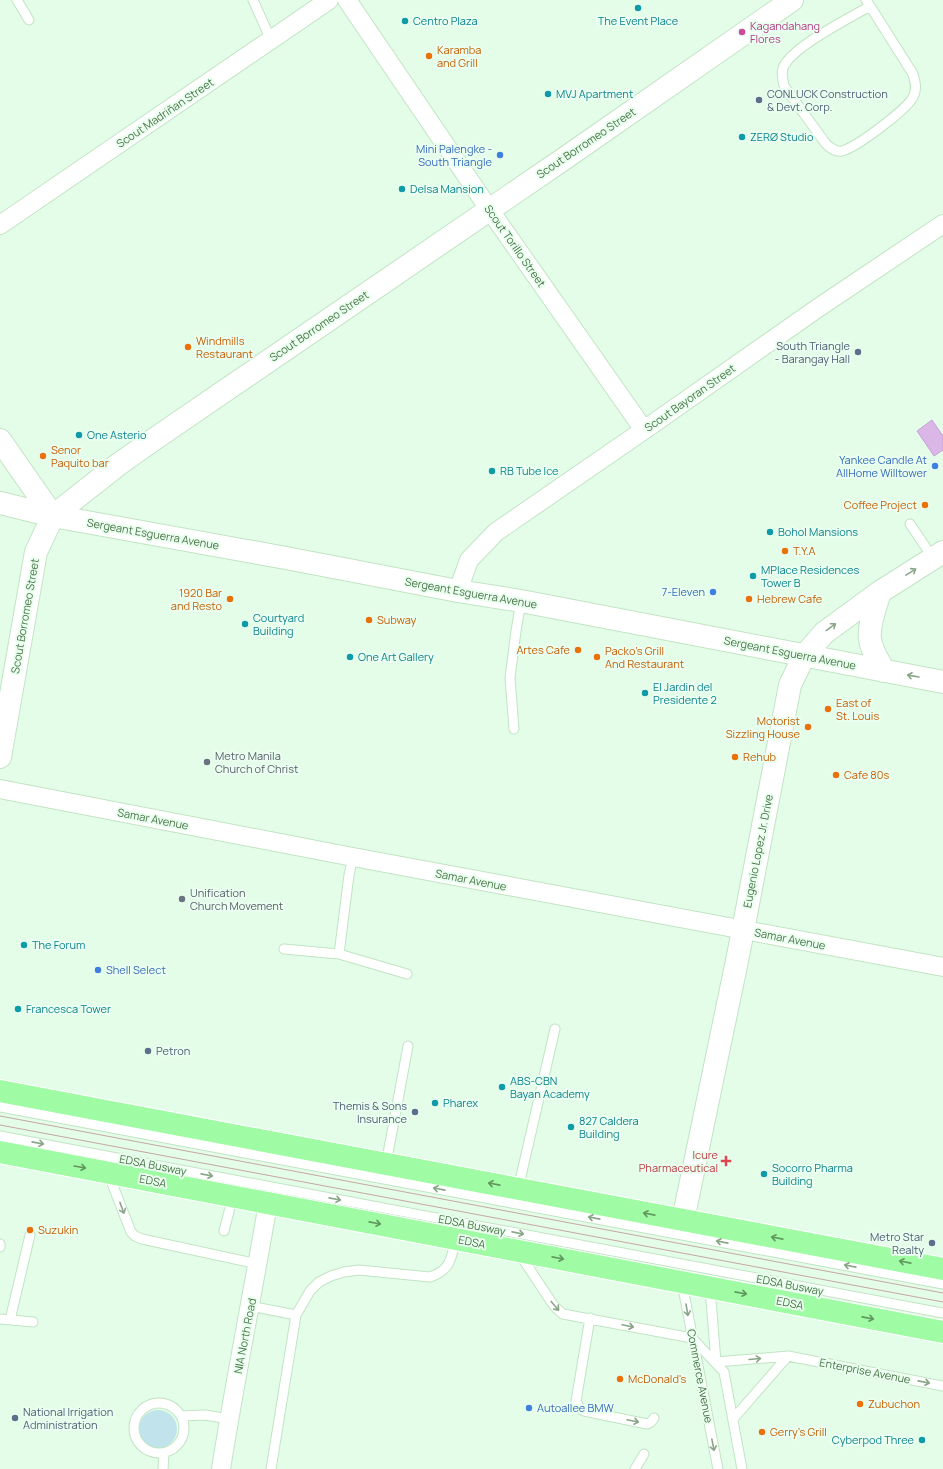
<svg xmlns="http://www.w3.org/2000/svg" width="943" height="1469" font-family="Manrope,sans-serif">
  <rect width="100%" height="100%" fill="#e3fde9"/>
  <path fill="#c1e3eb" d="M139 1429a19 19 0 1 1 38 0a19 19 0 1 1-38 0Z"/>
  <path fill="#dbb7e7" stroke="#ca9dd9" d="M932,420L943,436V450L934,456L917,431Z"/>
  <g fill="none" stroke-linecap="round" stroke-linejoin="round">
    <defs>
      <path id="service" d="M17,0L29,20
        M253,0L271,40
        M866,0L870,6L913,74C915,81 917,88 914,95C910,108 855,148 842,151C835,152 830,148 826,144L784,86C783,79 781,75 783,68C791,47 850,18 870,6
        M910,524L933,558
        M514,729L510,678L516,631L521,601
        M284,949L339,954L407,974
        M339,954L349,875L353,857
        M0,1107L943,1284
        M0,1136L943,1313
        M386,1164L408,1046
        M108,1173L131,1232L135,1236L142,1239L258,1264
        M518,1189L555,1029
        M224,1231L233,1196
        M0,1247V1244
        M519,1253L552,1303L556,1308L563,1314L692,1338L724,1372L742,1469
        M682,1283L718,1469
        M710,1288L716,1362
        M250,1306L296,1315
        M590,1318L576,1401L580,1409L584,1411L647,1424L651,1422L654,1418
        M0,1319L33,1322
        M10,1320L30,1235
        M716,1362L788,1356L943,1386
        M134 1428a25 25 0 1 1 50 0a25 25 0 1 1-50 0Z
        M181,1416L205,1415L229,1419
        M733,1419L788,1356
        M163,1469L164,1453
        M271,1469L296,1315L310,1291L319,1282L331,1276L344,1272L359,1270L430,1277C451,1270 451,1258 456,1239
        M635,1469L644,1454"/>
      <path id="minor" d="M347,0L489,209L644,430
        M0,225L329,0
        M458,591L469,560L496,532L644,430L815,310L943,224
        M0,789L353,857L943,967
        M221,1469C235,1380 253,1292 268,1203"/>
      <path id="tertiary" d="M0,440L53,516
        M0,503L53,516L286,558L458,591L521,601L943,682
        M880,592C876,606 868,625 870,639C871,650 879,661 884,671
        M0,757L36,552L53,516L119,464L153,440L568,156L792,0
        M683,1220L738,956L790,685L804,656L824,633L880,592L943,552"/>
      <path id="trunk" d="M0,1091L943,1269
        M0,1152L943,1332"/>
    </defs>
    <use href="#service" stroke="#c2e4c3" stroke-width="11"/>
    <use href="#minor" stroke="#c2e4c3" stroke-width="20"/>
    <use href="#tertiary" stroke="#c2e4c3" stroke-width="24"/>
    <use href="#trunk" stroke="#fff" stroke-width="24"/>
    <use href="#service" stroke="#fff" stroke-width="9"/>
    <use href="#minor" stroke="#fff" stroke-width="18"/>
    <use href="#tertiary" stroke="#fff" stroke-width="22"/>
    <use href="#trunk" stroke="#a0fca4" stroke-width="22"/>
    <path stroke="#c7a7a1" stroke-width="1" d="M0,1116L943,1293
      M0,1125L943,1302"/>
  </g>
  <defs><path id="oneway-shaft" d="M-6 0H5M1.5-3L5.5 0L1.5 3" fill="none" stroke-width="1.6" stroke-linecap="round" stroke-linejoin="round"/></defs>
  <g stroke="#89a688">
    <use href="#oneway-shaft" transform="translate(911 572) rotate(-32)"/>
    <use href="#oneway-shaft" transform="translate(831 627) rotate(-36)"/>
    <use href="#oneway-shaft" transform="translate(913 676) rotate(-170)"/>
    <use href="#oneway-shaft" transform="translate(38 1143) rotate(11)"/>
    <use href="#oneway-shaft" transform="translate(207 1175) rotate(11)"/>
    <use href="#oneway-shaft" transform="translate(439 1189) rotate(-169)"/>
    <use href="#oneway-shaft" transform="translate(335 1199) rotate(11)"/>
    <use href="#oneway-shaft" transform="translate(122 1208) rotate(70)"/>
    <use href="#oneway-shaft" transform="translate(594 1218) rotate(-169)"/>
    <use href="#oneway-shaft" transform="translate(518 1233) rotate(11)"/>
    <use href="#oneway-shaft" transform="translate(722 1242) rotate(-169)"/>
    <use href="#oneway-shaft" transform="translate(850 1266) rotate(-169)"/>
    <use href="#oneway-shaft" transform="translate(555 1306) rotate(49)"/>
    <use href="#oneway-shaft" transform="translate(687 1310) rotate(80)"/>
    <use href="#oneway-shaft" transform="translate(628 1326) rotate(12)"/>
    <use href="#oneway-shaft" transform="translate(755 1359) rotate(-5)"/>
    <use href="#oneway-shaft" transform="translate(924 1382) rotate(11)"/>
    <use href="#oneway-shaft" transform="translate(633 1421) rotate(12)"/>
    <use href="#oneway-shaft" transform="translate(713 1445) rotate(79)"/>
  </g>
  <g stroke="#60985f">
    <use href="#oneway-shaft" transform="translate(80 1167) rotate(10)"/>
    <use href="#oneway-shaft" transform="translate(494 1184) rotate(-169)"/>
    <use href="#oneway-shaft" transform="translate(649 1214) rotate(-169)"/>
    <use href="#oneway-shaft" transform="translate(375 1223) rotate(11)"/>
    <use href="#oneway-shaft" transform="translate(777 1238) rotate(-169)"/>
    <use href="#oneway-shaft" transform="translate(558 1258) rotate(11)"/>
    <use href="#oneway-shaft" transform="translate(905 1262) rotate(-169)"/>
    <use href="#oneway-shaft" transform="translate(741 1293) rotate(11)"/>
    <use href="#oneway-shaft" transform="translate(868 1318) rotate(11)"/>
  </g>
  <g fill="#0f9aa8" stroke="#eaffef" stroke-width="1.5">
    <circle cx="638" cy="8" r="4"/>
    <circle cx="405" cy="21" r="4"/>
    <circle cx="548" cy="94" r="4"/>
    <circle cx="742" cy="137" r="4"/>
    <circle cx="402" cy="189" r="4"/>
    <circle cx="79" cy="435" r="4"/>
    <circle cx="492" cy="471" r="4"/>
    <circle cx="770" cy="532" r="4"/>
    <circle cx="753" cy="576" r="4"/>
    <circle cx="245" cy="624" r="4"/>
    <circle cx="350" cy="657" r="4"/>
    <circle cx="645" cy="693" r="4"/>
    <circle cx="24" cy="945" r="4"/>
    <circle cx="18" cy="1009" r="4"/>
    <circle cx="502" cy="1087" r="4"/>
    <circle cx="435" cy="1103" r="4"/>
    <circle cx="571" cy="1127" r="4"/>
    <circle cx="764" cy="1174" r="4"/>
    <circle cx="922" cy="1440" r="4"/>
  </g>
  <circle fill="#d1479c" stroke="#eaffef" stroke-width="1.5" cx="742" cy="32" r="4"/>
  <g fill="#e8710a" stroke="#eaffef" stroke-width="1.5">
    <circle cx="429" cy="56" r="4"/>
    <circle cx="188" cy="347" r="4"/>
    <circle cx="43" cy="456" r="4"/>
    <circle cx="925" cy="505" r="4"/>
    <circle cx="785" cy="551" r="4"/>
    <circle cx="230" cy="599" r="4"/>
    <circle cx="749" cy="599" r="4"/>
    <circle cx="369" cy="620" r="4"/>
    <circle cx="578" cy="650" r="4"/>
    <circle cx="597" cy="657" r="4"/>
    <circle cx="828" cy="709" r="4"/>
    <circle cx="808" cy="727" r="4"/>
    <circle cx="735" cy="757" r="4"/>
    <circle cx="836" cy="775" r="4"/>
    <circle cx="30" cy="1230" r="4"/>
    <circle cx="620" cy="1379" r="4"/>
    <circle cx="860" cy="1404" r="4"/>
    <circle cx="762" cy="1432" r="4"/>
  </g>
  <g fill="#5c6f8a" stroke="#eaffef" stroke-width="1.5">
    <circle cx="759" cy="100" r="4"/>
    <circle cx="858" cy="352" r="4"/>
    <circle cx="148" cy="1051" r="4"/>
    <circle cx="415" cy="1112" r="4"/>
    <circle cx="932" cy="1243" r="4"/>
    <circle cx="15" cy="1418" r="4"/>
  </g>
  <g fill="#3f7fe0" stroke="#eaffef" stroke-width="1.5">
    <circle cx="500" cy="155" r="4"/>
    <circle cx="935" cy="466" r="4"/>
    <circle cx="713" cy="592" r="4"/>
    <circle cx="98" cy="970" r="4"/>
    <circle cx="529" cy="1408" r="4"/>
  </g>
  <g fill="#6b7280" stroke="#eaffef" stroke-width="1.5">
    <circle cx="207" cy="762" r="4"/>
    <circle cx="182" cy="899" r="4"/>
  </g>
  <path fill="#e0444e" stroke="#eaffef" stroke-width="1.5" d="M724 1155h4v4h4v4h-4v4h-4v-4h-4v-4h4z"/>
  <g text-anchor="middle" stroke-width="4" stroke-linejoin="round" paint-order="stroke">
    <g font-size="11" fill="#0d838f" stroke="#eaffef" text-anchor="start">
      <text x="413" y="25">Centro Plaza</text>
      <text x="638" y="25" text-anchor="middle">The Event Place</text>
      <text x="556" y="98">MVJ Apartment</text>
      <text x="750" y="141">ZERØ Studio</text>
      <text x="410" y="193">Delsa Mansion</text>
      <text x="87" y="439">One Asterio</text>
      <text x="500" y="475">RB Tube Ice</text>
      <text x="778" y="536">Bohol Mansions</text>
      <text x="761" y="574">MPlace Residences<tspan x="761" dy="13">Tower B</tspan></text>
      <text x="253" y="622">Courtyard<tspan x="253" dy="13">Building</tspan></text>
      <text x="358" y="661">One Art Gallery</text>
      <text x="653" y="691">El Jardin del<tspan x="653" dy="13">Presidente 2</tspan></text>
      <text x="32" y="949">The Forum</text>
      <text x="26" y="1013">Francesca Tower</text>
      <text x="510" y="1085">ABS-CBN<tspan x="510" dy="13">Bayan Academy</tspan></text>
      <text x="443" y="1107">Pharex</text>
      <text x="579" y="1125">827 Caldera<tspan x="579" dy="13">Building</tspan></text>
      <text x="772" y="1172">Socorro Pharma<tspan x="772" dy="13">Building</tspan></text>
      <text x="914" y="1444" text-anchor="end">Cyberpod Three</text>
    </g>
    <g font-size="11" fill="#b23c85" stroke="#eaffef" text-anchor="start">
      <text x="750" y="30">Kagandahang<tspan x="750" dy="13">Flores</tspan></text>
    </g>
    <g font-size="11" fill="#c56008" stroke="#eaffef" text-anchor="start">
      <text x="437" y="54">Karamba<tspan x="437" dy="13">and Grill</tspan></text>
      <text x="196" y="345">Windmills<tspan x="196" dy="13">Restaurant</tspan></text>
      <text x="51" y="454">Senor<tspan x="51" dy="13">Paquito bar</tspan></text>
      <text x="917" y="509" text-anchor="end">Coffee Project</text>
      <text x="793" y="555">T.Y.A</text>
      <text x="222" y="597" text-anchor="end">1920 Bar<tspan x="222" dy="13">and Resto</tspan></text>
      <text x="757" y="603">Hebrew Cafe</text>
      <text x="377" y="624">Subway</text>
      <text x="570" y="654" text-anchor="end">Artes Cafe</text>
      <text x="605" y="655">Packo's Grill<tspan x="605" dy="13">And Restaurant</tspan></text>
      <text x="836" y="707">East of<tspan x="836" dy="13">St. Louis</tspan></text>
      <text x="800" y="725" text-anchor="end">Motorist<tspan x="800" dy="13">Sizzling House</tspan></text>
      <text x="743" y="761">Rehub</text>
      <text x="844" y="779">Cafe 80s</text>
      <text x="38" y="1234">Suzukin</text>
      <text x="628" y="1383">McDonald's</text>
      <text x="868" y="1408">Zubuchon</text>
      <text x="770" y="1436">Gerry's Grill</text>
    </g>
    <g font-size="11" fill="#4e5e75" stroke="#eaffef" text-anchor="start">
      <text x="767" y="98">CONLUCK Construction<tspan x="767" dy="13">&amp; Devt. Corp.</tspan></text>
      <text x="850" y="350" text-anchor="end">South Triangle<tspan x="850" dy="13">- Barangay Hall</tspan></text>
      <text x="156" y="1055">Petron</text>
      <text x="407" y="1110" text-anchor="end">Themis &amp; Sons<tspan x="407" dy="13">Insurance</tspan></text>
      <text x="924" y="1241" text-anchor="end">Metro Star<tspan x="924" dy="13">Realty</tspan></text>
      <text x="23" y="1416">National Irrigation<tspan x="23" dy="13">Administration</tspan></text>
    </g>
    <g font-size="11" fill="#4a7648" stroke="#eaffef">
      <text transform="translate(165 113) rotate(-34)" y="4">Scout Madriñan Street</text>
      <text transform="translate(586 143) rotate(-34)" y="4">Scout Borromeo Street</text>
      <text transform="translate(515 246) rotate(55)" y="4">Scout Torillo Street</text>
      <text transform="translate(319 326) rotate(-34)" y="4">Scout Borromeo Street</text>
      <text transform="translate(690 398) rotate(-35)" y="4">Scout Bayoran Street</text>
      <text transform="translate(153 534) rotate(10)" y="4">Sergeant Esguerra Avenue</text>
      <text transform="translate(471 593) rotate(10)" y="4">Sergeant Esguerra Avenue</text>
      <text transform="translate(25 616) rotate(-80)" y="4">Scout Borromeo Street</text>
      <text transform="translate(790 653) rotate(11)" y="4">Sergeant Esguerra Avenue</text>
      <text transform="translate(153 819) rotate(11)" y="4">Samar Avenue</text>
      <text transform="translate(758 851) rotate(-79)" y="4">Eugenio Lopez Jr. Drive</text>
      <text transform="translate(471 880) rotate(11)" y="4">Samar Avenue</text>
      <text transform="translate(790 939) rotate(11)" y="4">Samar Avenue</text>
      <text transform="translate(153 1165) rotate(11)" y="4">EDSA Busway</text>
      <text transform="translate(153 1181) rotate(11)" y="4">EDSA</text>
      <text transform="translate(472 1225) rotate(11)" y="4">EDSA Busway</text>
      <text transform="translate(472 1242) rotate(11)" y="4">EDSA</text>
      <text transform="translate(790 1285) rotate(11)" y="4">EDSA Busway</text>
      <text transform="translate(790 1303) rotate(11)" y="4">EDSA</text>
      <text transform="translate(245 1336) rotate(-79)" y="4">NIA North Road</text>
      <text transform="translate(865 1371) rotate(11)" y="4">Enterprise Avenue</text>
      <text transform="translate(700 1376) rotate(79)" y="4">Commerce Avenue</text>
    </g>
    <g font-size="11" fill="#366cbe" stroke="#eaffef" text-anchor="end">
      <text x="492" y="153">Mini Palengke -<tspan x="492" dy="13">South Triangle</tspan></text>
      <text x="927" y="464">Yankee Candle At<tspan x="927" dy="13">AllHome Willtower</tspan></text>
      <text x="705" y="596">7-Eleven</text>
      <text x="106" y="974" text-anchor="start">Shell Select</text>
      <text x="537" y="1412" text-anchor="start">Autoallee BMW</text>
    </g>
    <g font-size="11" fill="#5b616d" stroke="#eaffef" text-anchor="start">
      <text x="215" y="760">Metro Manila<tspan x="215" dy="13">Church of Christ</tspan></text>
      <text x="190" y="897">Unification<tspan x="190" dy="13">Church Movement</tspan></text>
    </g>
    <g font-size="11" fill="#be3a42" stroke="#eaffef" text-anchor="end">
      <text x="718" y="1159">Icure<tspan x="718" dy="13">Pharmaceutical</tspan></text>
    </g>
  </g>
</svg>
